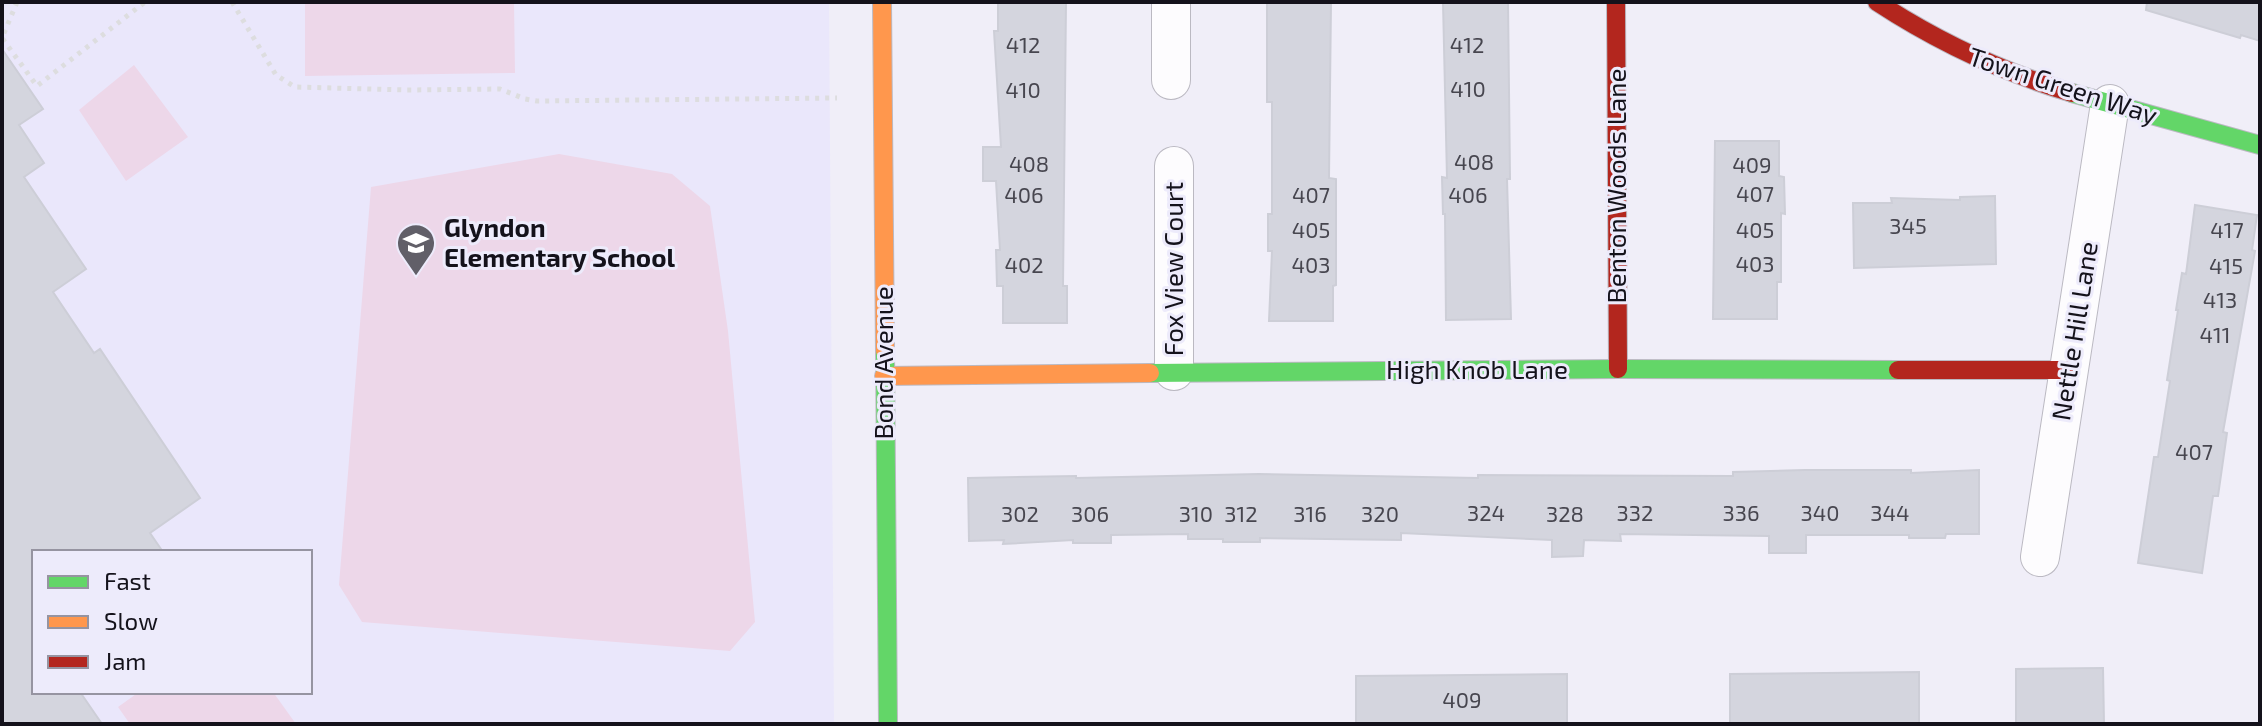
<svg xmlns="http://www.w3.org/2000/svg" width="2262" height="726" font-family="'Exo 2',sans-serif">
  <rect width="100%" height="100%" fill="#f0eef8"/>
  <path fill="#eae7fb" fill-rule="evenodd" d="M2,2H829L834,724H2ZM34,552H310V692H34Z"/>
  <path fill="#edd7e9" d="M305,2H514L515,73L305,76Z
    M134,65L188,137L126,181L79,110Z
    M559,154L672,174L710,206L728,331L755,622L730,651L362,622L339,585L371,187Z
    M139,692H273L296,724H130L118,707Z"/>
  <path fill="#d4d5de" stroke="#cdced7" stroke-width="2" d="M998,2H1066L1063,286H1067V323H1003V286H997L996,250H1000L996,181H983V147H1001L994,31H998Z
    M1267,2H1331L1329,178L1336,179V285L1333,286V321H1269L1272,251H1268V214H1272V102H1267Z
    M1443,2H1508L1510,179H1507L1511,319L1446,320L1445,214H1443L1442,177L1447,178Z
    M2147,2H2260V41L2241,35L2240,38L2146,10Z
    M2,49L43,109L19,125L44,163L24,177L86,269L53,292L94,353L100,349L200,498L150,533L163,552H34V692H80L102,724H2Z
    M1715,141H1779V176L1784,177L1785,214L1781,213V282H1777V319H1713Z
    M1995,196L1996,264L1854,268L1853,203H1892L1891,198L1960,200V197Z
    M2195,205L2257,215L2252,250L2255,251L2223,432L2227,433L2218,496H2213L2202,573L2138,563L2154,457H2158L2170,381L2167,380L2178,310H2176L2182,273L2186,274Z
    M1805,470H1911V473L1979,470V534H1946L1945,538H1909V535H1806V553H1769V536L1620,534L1621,541L1584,540L1583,556L1552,557V540L1401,533V540L1260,538V542H1223V539H1188V534L1111,535V543H1073V540L1003,544L1004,540L969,541L968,478L1076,476V478L1259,474L1478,478V475L1733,476V472Z
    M2103,668L2104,724H2016V669Z
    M1919,672V724H1730V674Z
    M1567,674V724H1356V676Z"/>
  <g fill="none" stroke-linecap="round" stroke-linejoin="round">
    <defs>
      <path id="street" d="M1171,2V80
        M1174,371V166
        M2040,557L2110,104"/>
      <path id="fast" d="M2072,93L2260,145
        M885,351L888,724
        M1150,373L1618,369L1898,370"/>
      <path id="slow" d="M882,2L885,351
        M884,376L1150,373"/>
      <path id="jam" d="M1616,2L1618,369
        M1877,2C1938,42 2002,72 2072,93
        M1898,370H2069"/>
    </defs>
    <use href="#street" stroke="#bbb9c2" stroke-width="40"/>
    <use href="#fast" stroke="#bbb9c2" stroke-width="20"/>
    <use href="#slow" stroke="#bbb9c2" stroke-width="20"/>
    <use href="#jam" stroke="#bbb9c2" stroke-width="20"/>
    <path stroke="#dddddf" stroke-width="5" stroke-dasharray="4 6" stroke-linecap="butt" d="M17,2L2,38L37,86L145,2
      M232,2L276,75L295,87L406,90L500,89L525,99L537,101L837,98"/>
    <use href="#street" stroke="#fdfcfe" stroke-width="38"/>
    <use href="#fast" stroke="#63d668" stroke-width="18"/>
    <use href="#slow" stroke="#ff974d" stroke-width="18"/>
    <use href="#jam" stroke="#b3261e" stroke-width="18"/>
  </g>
  <defs>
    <symbol id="school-pin" viewBox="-11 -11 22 30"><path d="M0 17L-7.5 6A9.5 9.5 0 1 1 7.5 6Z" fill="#615f68" stroke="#edebfb"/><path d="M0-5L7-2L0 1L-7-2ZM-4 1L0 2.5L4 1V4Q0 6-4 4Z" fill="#fff"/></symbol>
  </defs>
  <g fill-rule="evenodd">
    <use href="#school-pin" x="394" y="221" width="44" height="60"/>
  </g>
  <g text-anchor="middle" stroke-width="6" stroke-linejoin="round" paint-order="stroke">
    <g font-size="22" fill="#47464f">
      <text x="1023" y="53">412</text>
      <text x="1467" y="53">412</text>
      <text x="1468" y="97">410</text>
      <text x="1023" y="98">410</text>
      <text x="1474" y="170">408</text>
      <text x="1029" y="172">408</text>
      <text x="1752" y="173">409</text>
      <text x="1755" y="202">407</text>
      <text x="1024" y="203">406</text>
      <text x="1311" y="203">407</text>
      <text x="1468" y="203">406</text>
      <text x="1908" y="234">345</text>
      <text x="1311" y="238">405</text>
      <text x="1755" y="238">405</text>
      <text x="2227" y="238">417</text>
      <text x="1755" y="272">403</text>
      <text x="1024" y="273">402</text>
      <text x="1311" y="273">403</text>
      <text x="2226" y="274">415</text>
      <text x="2220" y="308">413</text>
      <text x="2215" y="343">411</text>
      <text x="2194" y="460">407</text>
      <text x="1486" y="521">324</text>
      <text x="1635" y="521">332</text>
      <text x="1741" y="521">336</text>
      <text x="1820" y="521">340</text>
      <text x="1890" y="521">344</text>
      <text x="1020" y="522">302</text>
      <text x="1090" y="522">306</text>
      <text x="1196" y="522">310</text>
      <text x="1241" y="522">312</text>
      <text x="1310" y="522">316</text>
      <text x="1380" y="522">320</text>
      <text x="1565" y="522">328</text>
      <text x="1462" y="708">409</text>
    </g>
    <g font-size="26" fill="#14121b" stroke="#edebfb">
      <text transform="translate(2063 86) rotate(18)" y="9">Town Green Way</text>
      <text transform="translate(1617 186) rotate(-90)" y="9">Benton Woods Lane</text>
      <text transform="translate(1174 269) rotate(-90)" y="9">Fox View Court</text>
      <text transform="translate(2075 331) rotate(-81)" y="9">Nettle Hill Lane</text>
      <text transform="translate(884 363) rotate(-90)" y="9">Bond Avenue</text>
      <text x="1477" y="379">High Knob Lane</text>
    </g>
    <g font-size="26" font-weight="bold" fill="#14121b" stroke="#edebfb" text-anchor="start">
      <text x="444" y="237">Glyndon<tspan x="444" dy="30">Elementary School</tspan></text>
    </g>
  </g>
  <rect width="2262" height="726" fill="none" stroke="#14121b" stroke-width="8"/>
  <rect x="32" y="550" width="280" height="144" fill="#edebfb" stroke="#9694a1" stroke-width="2"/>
  <rect x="48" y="576" width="40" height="12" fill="#63d668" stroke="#9694a1" stroke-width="2"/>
  <text x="104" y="590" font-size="24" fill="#14121b">Fast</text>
  <rect x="48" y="616" width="40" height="12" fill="#ff974d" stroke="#9694a1" stroke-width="2"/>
  <text x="104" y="630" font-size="24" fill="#14121b">Slow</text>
  <rect x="48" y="656" width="40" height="12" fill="#b3261e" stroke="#9694a1" stroke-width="2"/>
  <text x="104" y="670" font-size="24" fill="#14121b">Jam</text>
</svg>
